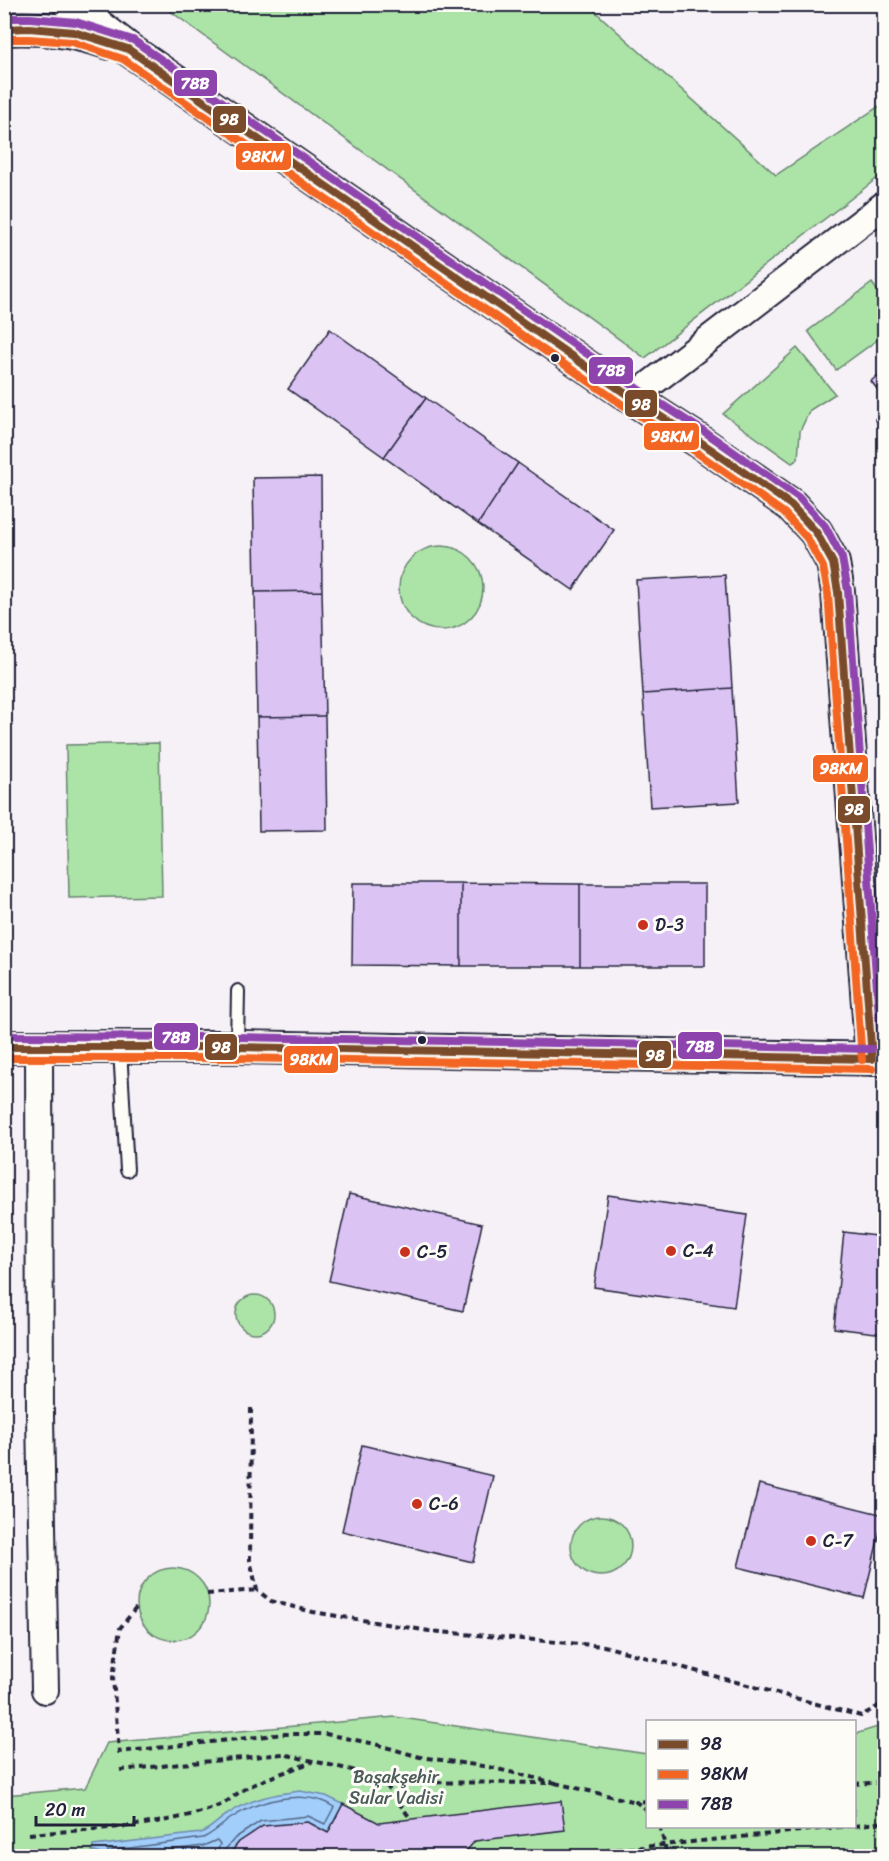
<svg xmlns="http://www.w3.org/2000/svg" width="889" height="1861" font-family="Sriracha,sans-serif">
  <rect width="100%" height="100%" fill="#f6f1f6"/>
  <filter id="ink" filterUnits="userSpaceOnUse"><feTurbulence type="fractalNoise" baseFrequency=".0167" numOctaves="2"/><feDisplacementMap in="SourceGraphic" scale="12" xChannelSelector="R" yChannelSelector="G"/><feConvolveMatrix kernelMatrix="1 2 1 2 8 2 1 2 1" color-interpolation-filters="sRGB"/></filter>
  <g filter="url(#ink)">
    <path fill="#ace4a7" stroke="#678371" stroke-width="1.5" d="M162,5H588L776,175L884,103V173L645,358Z
      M872,283L884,300V335L836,370L808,331Z
      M797,348L835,394L810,410L800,431L798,459L792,463L723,414Z
      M399 588a42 42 0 1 1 84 0a42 42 0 1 1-84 0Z
      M159,743L162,896L69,898L66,745Z
      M236 1314a19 19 0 1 1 38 0a19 19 0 1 1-38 0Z
      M571 1546a30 30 0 1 1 60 0a30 30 0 1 1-60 0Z
      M137 1604a36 36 0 1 1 72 0a36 36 0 1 1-72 0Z
      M395,1717L647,1754L648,1826H854L855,1734L884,1725V1856H5V1795L85,1788L107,1743Z"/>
    <path fill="#a1cefb" stroke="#6e89ae" stroke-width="1.5" d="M300,1791L326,1796L343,1804L328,1833L308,1822L239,1842L228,1856H107L92,1851L93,1846L201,1833C212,1828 218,1820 228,1814C250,1799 273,1794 300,1791Z"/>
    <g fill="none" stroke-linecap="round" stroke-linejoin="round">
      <path stroke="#556788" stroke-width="1.5" d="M106,1856L108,1851L203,1838C214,1833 220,1826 230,1819C256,1801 305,1787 334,1807L325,1824L308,1816L261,1821L235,1838L224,1851L223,1856
        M121,1856L203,1846L217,1840L220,1844L216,1856"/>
    </g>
    <path fill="#dbc4f4" stroke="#22223b" stroke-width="1.5" d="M330,329L426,398L384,457L288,389Z
      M884,370V398L871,381Z
      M426,398L518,463L478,524L384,457Z
      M884,412V431L875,419Z
      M518,463L614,530L573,590L478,524Z
      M321,477L322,591L255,592L253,478Z
      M725,575L732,688L643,694L636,580Z
      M322,591L325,716L257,717L255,592Z
      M732,688L739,802L650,807L643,694Z
      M325,716L327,830L259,831L257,717Z
      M353,883H461V966L352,965Z
      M461,883L580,884V966H461Z
      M580,884H705V966H580Z
      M349,1194L482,1224L463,1311L329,1281Z
      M608,1195L747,1215L734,1307L594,1287Z
      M844,1232L884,1237V1334L834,1328Z
      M362,1445L493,1476L473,1562L342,1531Z
      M759,1484L884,1515L864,1598L738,1567Z
      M561,1801L565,1830L475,1841L462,1856H228L239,1842L263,1826L308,1822L328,1833L343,1804L379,1823Z"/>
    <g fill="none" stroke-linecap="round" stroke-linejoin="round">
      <defs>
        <path id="service" d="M237,1046L238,991
          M120,1049L127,1170"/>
        <path id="minor" d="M632,398L884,205
          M39,1048L40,1416L45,1690"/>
        <path id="tertiary" d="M70,4L128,49L632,398L699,441L791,505L816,532L833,563L838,592L872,1059
          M4,29C44,27 72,31 110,43
          M4,1047H237L884,1059"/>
      </defs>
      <use href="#service" stroke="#22223b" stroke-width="16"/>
      <use href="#minor" stroke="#22223b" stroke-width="30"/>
      <use href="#tertiary" stroke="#22223b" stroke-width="36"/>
      <path stroke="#22223b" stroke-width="4" stroke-dasharray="6 4.5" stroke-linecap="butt" d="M251,1408L250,1560L257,1590L271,1601L313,1612L429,1631L604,1646L861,1716L884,1703
        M207,1594L257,1590
        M136,1608L120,1628L113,1678L119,1752L284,1734H326L375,1744L420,1757L489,1767L556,1783
        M120,1770L283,1754L360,1772L384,1782L410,1818
        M384,1782L547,1783
        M555,1783L636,1802
        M854,1784L884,1782
        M648,1801L636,1802L648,1811
        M659,1826L665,1845L666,1856
        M854,1826L884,1822
        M29,1834C92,1829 157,1828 216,1807C226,1804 234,1795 243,1790C265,1778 289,1771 312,1762
        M554,1856L849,1826"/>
      <use href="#service" stroke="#fdfcf7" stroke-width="12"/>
      <use href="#minor" stroke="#fdfcf7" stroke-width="26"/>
      <use href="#tertiary" stroke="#fdfcf7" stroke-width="32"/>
      <defs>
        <path id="bus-1" d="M4,29L29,28L74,32L128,49L632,398L699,441L791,505L816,532L833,563L838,592L872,1059
          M4,1047H237L872,1059"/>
        <path id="bus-2" d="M4,39H29L72,42L123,59L626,407L693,450L784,513L807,538L823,567L828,593L862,1060
          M4,1058H237L872,1069"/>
        <path id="bus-3" d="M4,18H30L76,22L133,40L638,389L705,432L798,497L825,526L842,558L848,591L882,1058
          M4,1036L237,1037L872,1049"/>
      </defs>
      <use href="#bus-1" stroke="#fdfcf7" stroke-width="12"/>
      <use href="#bus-2" stroke="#fdfcf7" stroke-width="12"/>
      <use href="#bus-3" stroke="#fdfcf7" stroke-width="12"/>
      <use href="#bus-1" stroke="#7a4b2a" stroke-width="8"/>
      <use href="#bus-2" stroke="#f26522" stroke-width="8"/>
      <use href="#bus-3" stroke="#8e44ad" stroke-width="8"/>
    </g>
  </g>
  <g fill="#22223b" stroke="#fdfcf7" stroke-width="2">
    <circle cx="555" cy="358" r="5"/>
    <circle cx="422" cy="1040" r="5"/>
  </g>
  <g fill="#c8321e" stroke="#fdfcf7" stroke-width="2">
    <circle cx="643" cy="925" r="6"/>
    <circle cx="671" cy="1251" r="6"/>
    <circle cx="405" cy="1252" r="6"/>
    <circle cx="417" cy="1504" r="6"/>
    <circle cx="811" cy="1541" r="6"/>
  </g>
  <g text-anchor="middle" stroke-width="6" stroke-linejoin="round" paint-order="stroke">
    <g font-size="18" fill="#22223b" stroke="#fdfcf7" text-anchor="start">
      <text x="655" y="931">D-3</text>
      <text x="683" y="1257">C-4</text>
      <text x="417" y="1258">C-5</text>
      <text x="429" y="1510">C-6</text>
      <text x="823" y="1547">C-7</text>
    </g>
    <g font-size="18" fill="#4b5c5b" stroke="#fdfcf7">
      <text x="396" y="1783">Başakşehir<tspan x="396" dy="21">Sular Vadisi</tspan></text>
    </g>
  </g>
  <g stroke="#fdfcf7" stroke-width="2">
    <rect x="173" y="69" width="45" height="28" rx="6" fill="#8e44ad"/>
    <rect x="212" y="105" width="35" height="29" rx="6" fill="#7a4b2a"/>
    <rect x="235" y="142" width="57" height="29" rx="6" fill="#f26522"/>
    <rect x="588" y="356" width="46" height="29" rx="6" fill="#8e44ad"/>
    <rect x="624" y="389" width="34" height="29" rx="6" fill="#7a4b2a"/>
    <rect x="643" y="422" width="57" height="29" rx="6" fill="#f26522"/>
    <rect x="812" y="754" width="57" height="29" rx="6" fill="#f26522"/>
    <rect x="837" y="795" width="34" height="29" rx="6" fill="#7a4b2a"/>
    <rect x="153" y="1022" width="46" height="29" rx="6" fill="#8e44ad"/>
    <rect x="677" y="1031" width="46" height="29" rx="6" fill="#8e44ad"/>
    <rect x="204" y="1033" width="34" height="28" rx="6" fill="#7a4b2a"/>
    <rect x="638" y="1040" width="34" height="29" rx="6" fill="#7a4b2a"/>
    <rect x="283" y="1045" width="56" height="29" rx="6" fill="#f26522"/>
  </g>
  <g font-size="16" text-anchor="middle" font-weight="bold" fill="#fff">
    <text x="195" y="89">78B</text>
    <text x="229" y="125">98</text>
    <text x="263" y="162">98KM</text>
    <text x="611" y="376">78B</text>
    <text x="641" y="410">98</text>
    <text x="672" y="442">98KM</text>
    <text x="841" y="774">98KM</text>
    <text x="854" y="815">98</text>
    <text x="176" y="1043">78B</text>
    <text x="700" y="1052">78B</text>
    <text x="221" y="1053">98</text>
    <text x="655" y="1061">98</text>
    <text x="311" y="1065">98KM</text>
  </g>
  <rect width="889" height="1861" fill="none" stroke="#fdfcf7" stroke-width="24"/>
  <rect x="12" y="12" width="865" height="1837" fill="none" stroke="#22223b" stroke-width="2" filter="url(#ink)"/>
  <rect x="646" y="1720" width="210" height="108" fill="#fdfcf7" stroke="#a5a5ac" stroke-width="1.5"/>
  <rect x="658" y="1740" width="30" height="9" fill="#7a4b2a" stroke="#a5a5ac" stroke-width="1.5"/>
  <text x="700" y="1750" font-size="18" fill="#22223b">98</text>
  <rect x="658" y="1770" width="30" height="9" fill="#f26522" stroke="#a5a5ac" stroke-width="1.5"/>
  <text x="700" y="1780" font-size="18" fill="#22223b">98KM</text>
  <rect x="658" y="1800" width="30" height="9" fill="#8e44ad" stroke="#a5a5ac" stroke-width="1.5"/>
  <text x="700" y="1810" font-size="18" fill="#22223b">78B</text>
  <path d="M36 1816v9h98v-9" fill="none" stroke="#22223b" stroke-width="3"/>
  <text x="45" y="1816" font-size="18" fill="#22223b" stroke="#fdfcf7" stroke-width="4.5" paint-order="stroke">20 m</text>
</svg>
